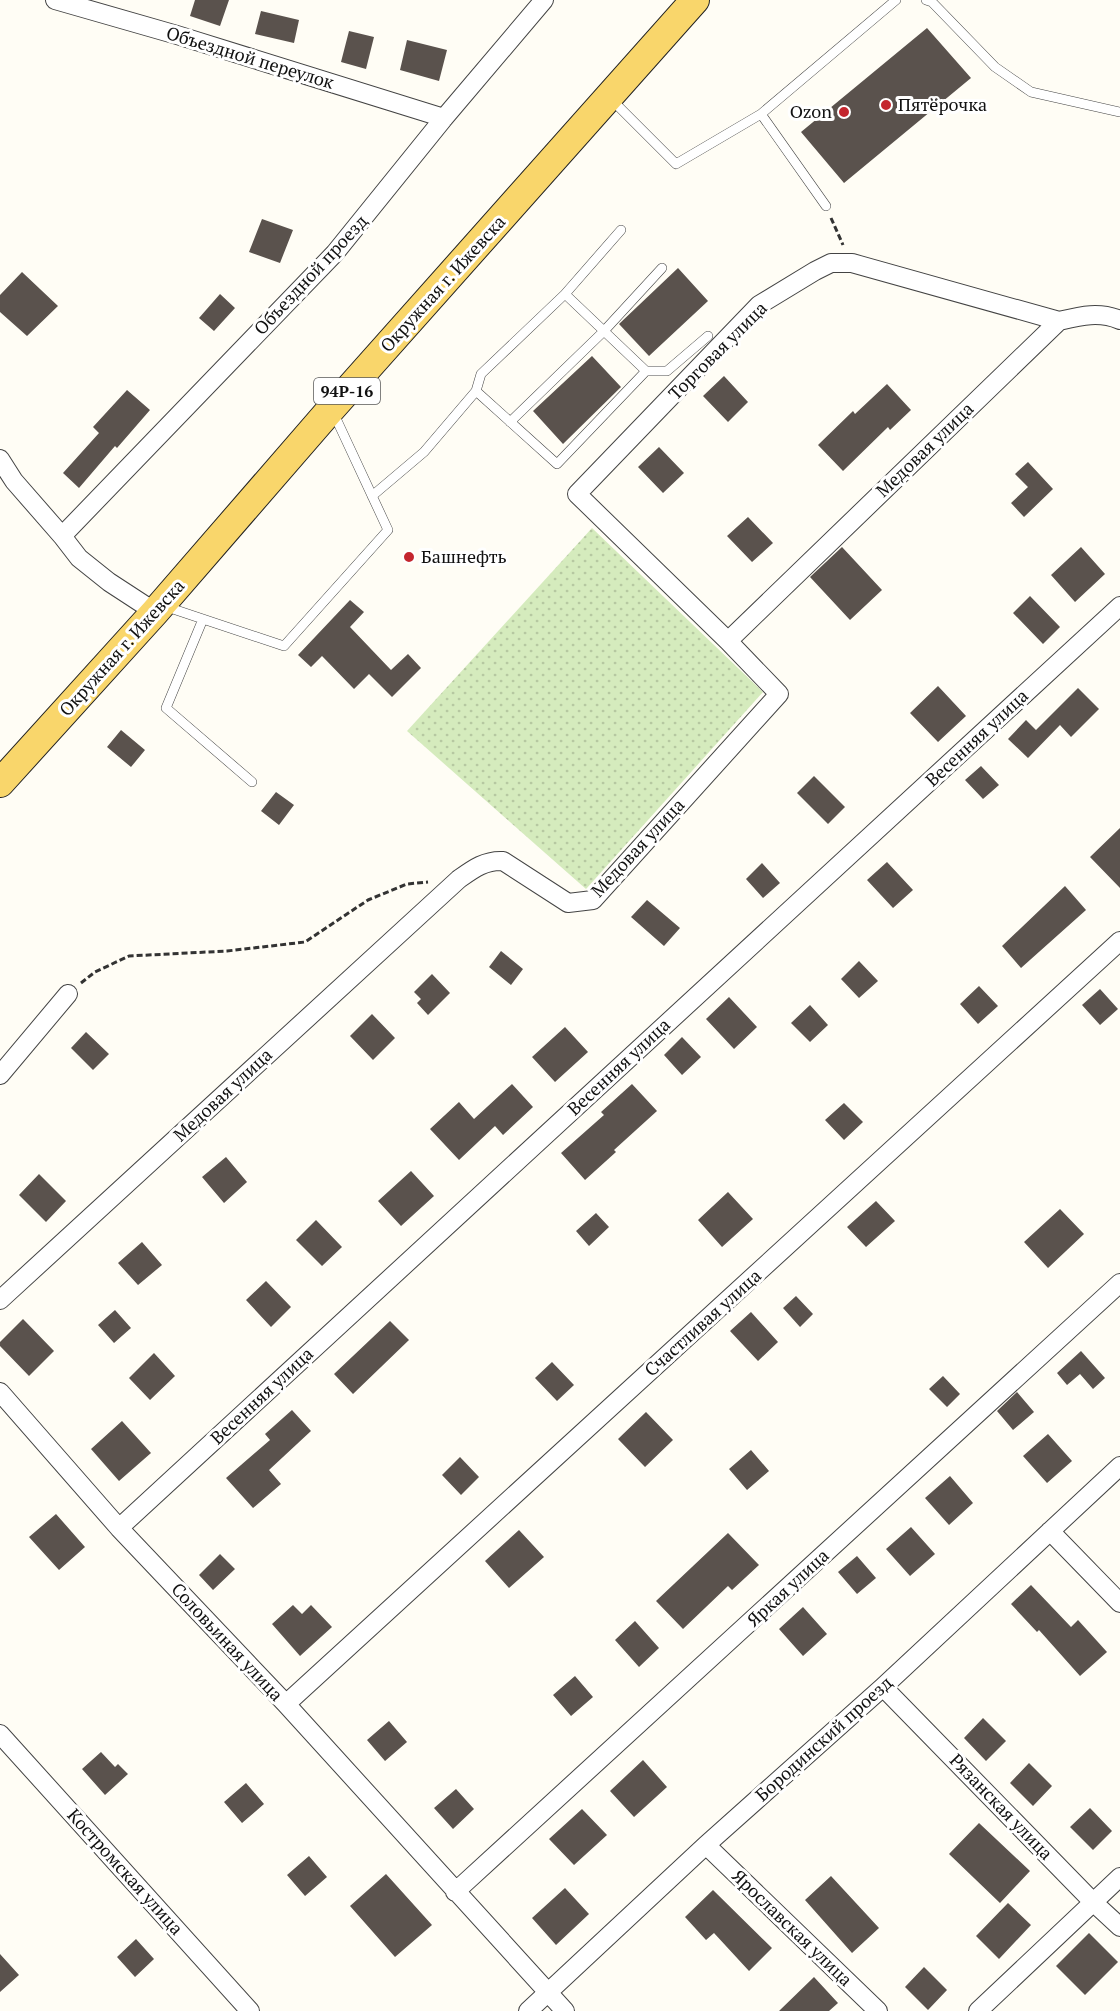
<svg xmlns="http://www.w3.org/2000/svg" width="1120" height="2011" font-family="'PT Serif',serif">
  <defs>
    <pattern id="grass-dots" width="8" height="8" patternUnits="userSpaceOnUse" patternTransform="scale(1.5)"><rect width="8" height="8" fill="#d5ebbd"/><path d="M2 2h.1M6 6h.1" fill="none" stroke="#b6c8a1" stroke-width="1.8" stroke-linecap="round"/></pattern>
  </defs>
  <rect width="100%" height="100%" fill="#fffdf5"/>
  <path fill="url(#grass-dots)" d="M592,528L763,692L586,889L407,731Z"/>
  <path fill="#5a524d" d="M195,0H229L220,26L190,16Z
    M261,11L299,20L294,43L255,34Z
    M927,28L971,78L844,183L801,132Z
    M349,31L374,37L366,69L341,62Z
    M407,40L447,50L439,81L400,70Z
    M262,219L293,230L280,263L249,252Z
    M678,268L708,301L649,356L619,324Z
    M22,272L58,306L27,336L0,312V295Z
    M220,294L235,308L214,331L199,318Z
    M592,356L621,387L563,444L533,411Z
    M724,376L748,402L728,422L703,396Z
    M887,384L911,410L890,430L888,427L843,471L818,445L853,411L855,414Z
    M127,390L150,410L117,448L115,446L79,488L63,473L99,433L93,427Z
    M659,447L684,473L663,493L638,467Z
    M1028,462L1053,489L1024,517L1011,503L1028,487L1015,474Z
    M748,517L773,543L752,562L727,536Z
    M842,547L882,590L850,620L810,577Z
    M1081,547L1105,574L1075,602L1051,575Z
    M1030,596L1060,627L1043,644L1013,613Z
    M350,600L364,612L350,627L391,670L408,654L421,668L392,697L369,674L354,689L322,656L311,667L298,655Z
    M938,686L966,716L938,742L910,713Z
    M1078,688L1099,709L1071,737L1060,725L1028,758L1008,739L1026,720L1036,730Z
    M121,730L145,750L131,767L107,747Z
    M981,766L999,785L983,799L965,780Z
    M814,776L845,807L828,824L797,793Z
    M276,792L294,805L279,825L261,811Z
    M1120,828V888L1090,857Z
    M887,862L913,890L893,908L867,880Z
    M762,863L780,883L763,898L746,879Z
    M1065,886L1086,910L1021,968L1002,946Z
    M647,900L680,928L664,946L631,917Z
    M501,951L523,969L511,985L489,967Z
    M859,961L878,981L859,998L841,979Z
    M432,974L450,993L428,1015L417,1003L421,999L414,992Z
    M979,986L998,1006L978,1024L960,1004Z
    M1100,989L1118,1009L1100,1025L1082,1005Z
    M729,997L757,1027L734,1049L706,1019Z
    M810,1005L828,1025L810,1042L791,1023Z
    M372,1014L395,1038L373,1060L350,1036Z
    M565,1027L588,1052L555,1082L532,1057Z
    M86,1032L109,1054L93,1070L71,1048Z
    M682,1037L701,1057L682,1075L664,1055Z
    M512,1084L533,1107L503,1135L495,1126L459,1160L430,1129L459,1102L474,1119Z
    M632,1084L657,1111L614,1150L616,1152L585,1180L561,1153L604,1115L601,1112Z
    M844,1103L863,1122L844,1140L825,1120Z
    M226,1157L247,1182L224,1203L202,1177Z
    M411,1171L434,1196L401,1226L378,1201Z
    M39,1174L66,1201L46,1222L19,1195Z
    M728,1192L753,1219L722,1247L698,1220Z
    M876,1201L895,1221L866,1247L847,1227Z
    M1060,1209L1084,1234L1048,1268L1024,1242Z
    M596,1213L609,1227L589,1246L576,1231Z
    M316,1220L342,1247L322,1266L296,1240Z
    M142,1242L162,1265L138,1285L118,1263Z
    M266,1281L291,1307L271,1327L246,1300Z
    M796,1296L813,1314L800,1327L783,1308Z
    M115,1310L131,1328L114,1343L98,1325Z
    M751,1312L778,1342L758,1361L730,1331Z
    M23,1319L54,1351L29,1376L0,1346V1342Z
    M390,1321L409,1340L353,1394L334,1374Z
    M1081,1351L1105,1378L1093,1389L1080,1374L1067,1385L1057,1373Z
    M154,1353L175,1376L150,1400L129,1378Z
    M552,1362L574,1385L557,1401L535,1378Z
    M943,1376L960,1394L947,1407L929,1389Z
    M1017,1392L1034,1412L1013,1430L997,1411Z
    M292,1410L311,1431L269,1470L281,1484L253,1508L226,1478L270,1440L265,1434Z
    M646,1412L673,1440L645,1467L618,1439Z
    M122,1421L151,1453L119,1481L91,1449Z
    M1048,1434L1072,1461L1047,1483L1023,1456Z
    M751,1450L769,1471L747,1490L729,1469Z
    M460,1457L479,1477L461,1495L442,1475Z
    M950,1476L973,1503L949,1525L925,1498Z
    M56,1514L85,1547L59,1570L29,1537Z
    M911,1527L935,1554L910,1576L886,1549Z
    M519,1530L544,1557L509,1588L485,1561Z
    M728,1533L759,1565L732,1590L728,1586L683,1629L656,1601Z
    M220,1554L235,1569L213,1590L199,1575Z
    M857,1556L876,1578L857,1594L838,1572Z
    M1031,1585L1071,1627L1078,1620L1107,1652L1080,1676L1039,1630L1037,1632L1011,1604Z
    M293,1605L302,1614L311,1605L332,1627L300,1656L272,1624Z
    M803,1607L827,1634L803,1656L779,1629Z
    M635,1621L659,1648L639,1667L615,1640Z
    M575,1676L593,1697L571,1716L553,1695Z
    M983,1718L1006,1741L986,1761L964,1738Z
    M389,1721L407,1742L385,1761L367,1740Z
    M101,1752L115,1767L118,1764L128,1774L105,1795L82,1769Z
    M643,1760L667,1787L634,1817L610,1791Z
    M1029,1763L1052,1786L1033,1806L1010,1783Z
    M246,1783L264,1804L242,1823L224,1802Z
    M456,1789L474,1809L453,1829L434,1808Z
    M1090,1808L1112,1831L1093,1850L1070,1827Z
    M582,1809L607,1835L574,1865L549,1839Z
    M979,1823L1030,1871L1000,1903L949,1854Z
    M309,1856L327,1877L305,1896L287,1875Z
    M386,1874L432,1925L395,1957L350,1906Z
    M831,1876L879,1928L852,1953L805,1900Z
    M565,1888L589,1914L556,1945L532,1918Z
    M713,1890L772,1948L749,1971L714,1933L706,1940L685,1917Z
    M1008,1903L1031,1925L999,1959L976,1936Z
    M1089,1933L1118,1962L1085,1995L1056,1966Z
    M136,1939L154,1959L135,1977L117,1957Z
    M0,1954L19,1975L0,1992Z
    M924,1967L947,1990L928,2010L905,1987Z
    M814,1977L838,2003L829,2011H779Z"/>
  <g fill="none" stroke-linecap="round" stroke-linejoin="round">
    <defs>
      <path id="service" d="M926,0L932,2L995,67L1031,92L1120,112
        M611,99L676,164L761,114L896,0
        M761,114L826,206
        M565,294L621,230
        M646,371H667L708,336
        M510,422L604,331L662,268
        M372,496L424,452L476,391L557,464L646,371L565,294L481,374L476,391
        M167,607L284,646L388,530L333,412
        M203,619L166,708L252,782"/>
      <path id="minor" d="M55,0L177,35L444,118
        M0,459L14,481L62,536L335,253L444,118L544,0
        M62,536L79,558L109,582L155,612
        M728,641L577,494L759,305L815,271L831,263H852L1059,321
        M0,1075L68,994
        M0,1300L459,879C473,869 485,860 503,861L568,903L593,900L779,694L728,641L1059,321C1080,316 1099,311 1120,320
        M0,1392L119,1528L286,1704L565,2011
        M119,1528L1120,606
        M1050,1531L1120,1603
        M883,1687L1093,1902L1120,1927
        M286,1704L1120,941
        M0,1734L250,2011
        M706,1845L878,2011
        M455,1892L1120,1283
        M528,2011L706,1845L883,1687L1120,1466
        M978,2011L1120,1877"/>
      <path id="primary" d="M0,783L155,612L331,409L695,0"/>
    </defs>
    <use href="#service" stroke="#444" stroke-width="10"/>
    <use href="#minor" stroke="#444" stroke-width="20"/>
    <use href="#primary" stroke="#222" stroke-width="30"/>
    <path stroke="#333" stroke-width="3" stroke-dasharray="6 3" stroke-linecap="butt" d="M831,218L843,245
      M81,983L95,972L129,956L227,951L305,942L368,900L407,884L428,882"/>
    <use href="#service" stroke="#fff" stroke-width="9"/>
    <use href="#minor" stroke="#fff" stroke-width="18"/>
    <use href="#primary" stroke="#f9d66b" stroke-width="28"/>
  </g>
  <g fill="#c4262e" stroke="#fff" stroke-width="2">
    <circle cx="886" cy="105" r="6"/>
    <circle cx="844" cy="112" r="6"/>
    <circle cx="409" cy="557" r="6"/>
  </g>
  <g text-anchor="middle" stroke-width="6" stroke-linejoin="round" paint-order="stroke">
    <rect fill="#fff" stroke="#585858" stroke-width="1.5" x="314" y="378" width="66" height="26" rx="4.5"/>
    <g font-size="16" font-weight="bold" fill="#111">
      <text x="347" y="397">94Р-16</text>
    </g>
    <g font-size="18" fill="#111" stroke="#fff">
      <text transform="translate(250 58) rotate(17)" y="6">Объездной переулок</text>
      <text transform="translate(311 275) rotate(-47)" y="6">Объездной проезд</text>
      <text transform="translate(443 284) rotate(-48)" y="6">Окружная г. Ижевска</text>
      <text transform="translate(718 351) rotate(-45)" y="6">Торговая улица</text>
      <text transform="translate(925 450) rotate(-44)" y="6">Медовая улица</text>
      <text transform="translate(122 648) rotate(-48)" y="6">Окружная г. Ижевска</text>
      <text transform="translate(977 738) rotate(-43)" y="6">Весенняя улица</text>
      <text transform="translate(638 848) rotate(-47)" y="6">Медовая улица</text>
      <text transform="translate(619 1067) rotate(-43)" y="6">Весенняя улица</text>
      <text transform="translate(223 1095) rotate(-43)" y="6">Медовая улица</text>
      <text transform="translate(703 1323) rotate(-42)" y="6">Счастливая улица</text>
      <text transform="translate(262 1396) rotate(-43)" y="6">Весенняя улица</text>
      <text transform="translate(788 1588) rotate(-43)" y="6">Яркая улица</text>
      <text transform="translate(227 1642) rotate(47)" y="6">Соловьиная улица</text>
      <text transform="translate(824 1739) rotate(-42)" y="6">Бородинский проезд</text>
      <text transform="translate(1001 1807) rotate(46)" y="6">Рязанская улица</text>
      <text transform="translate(125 1872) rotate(48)" y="6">Костромская улица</text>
      <text transform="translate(792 1928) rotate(44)" y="6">Ярославская улица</text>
    </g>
    <g font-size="18" fill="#111" stroke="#fff" text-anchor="start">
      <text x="898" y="111">Пятёрочка</text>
      <text x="832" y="118" text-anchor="end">Ozon</text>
      <text x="421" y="563">Башнефть</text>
    </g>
  </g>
</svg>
